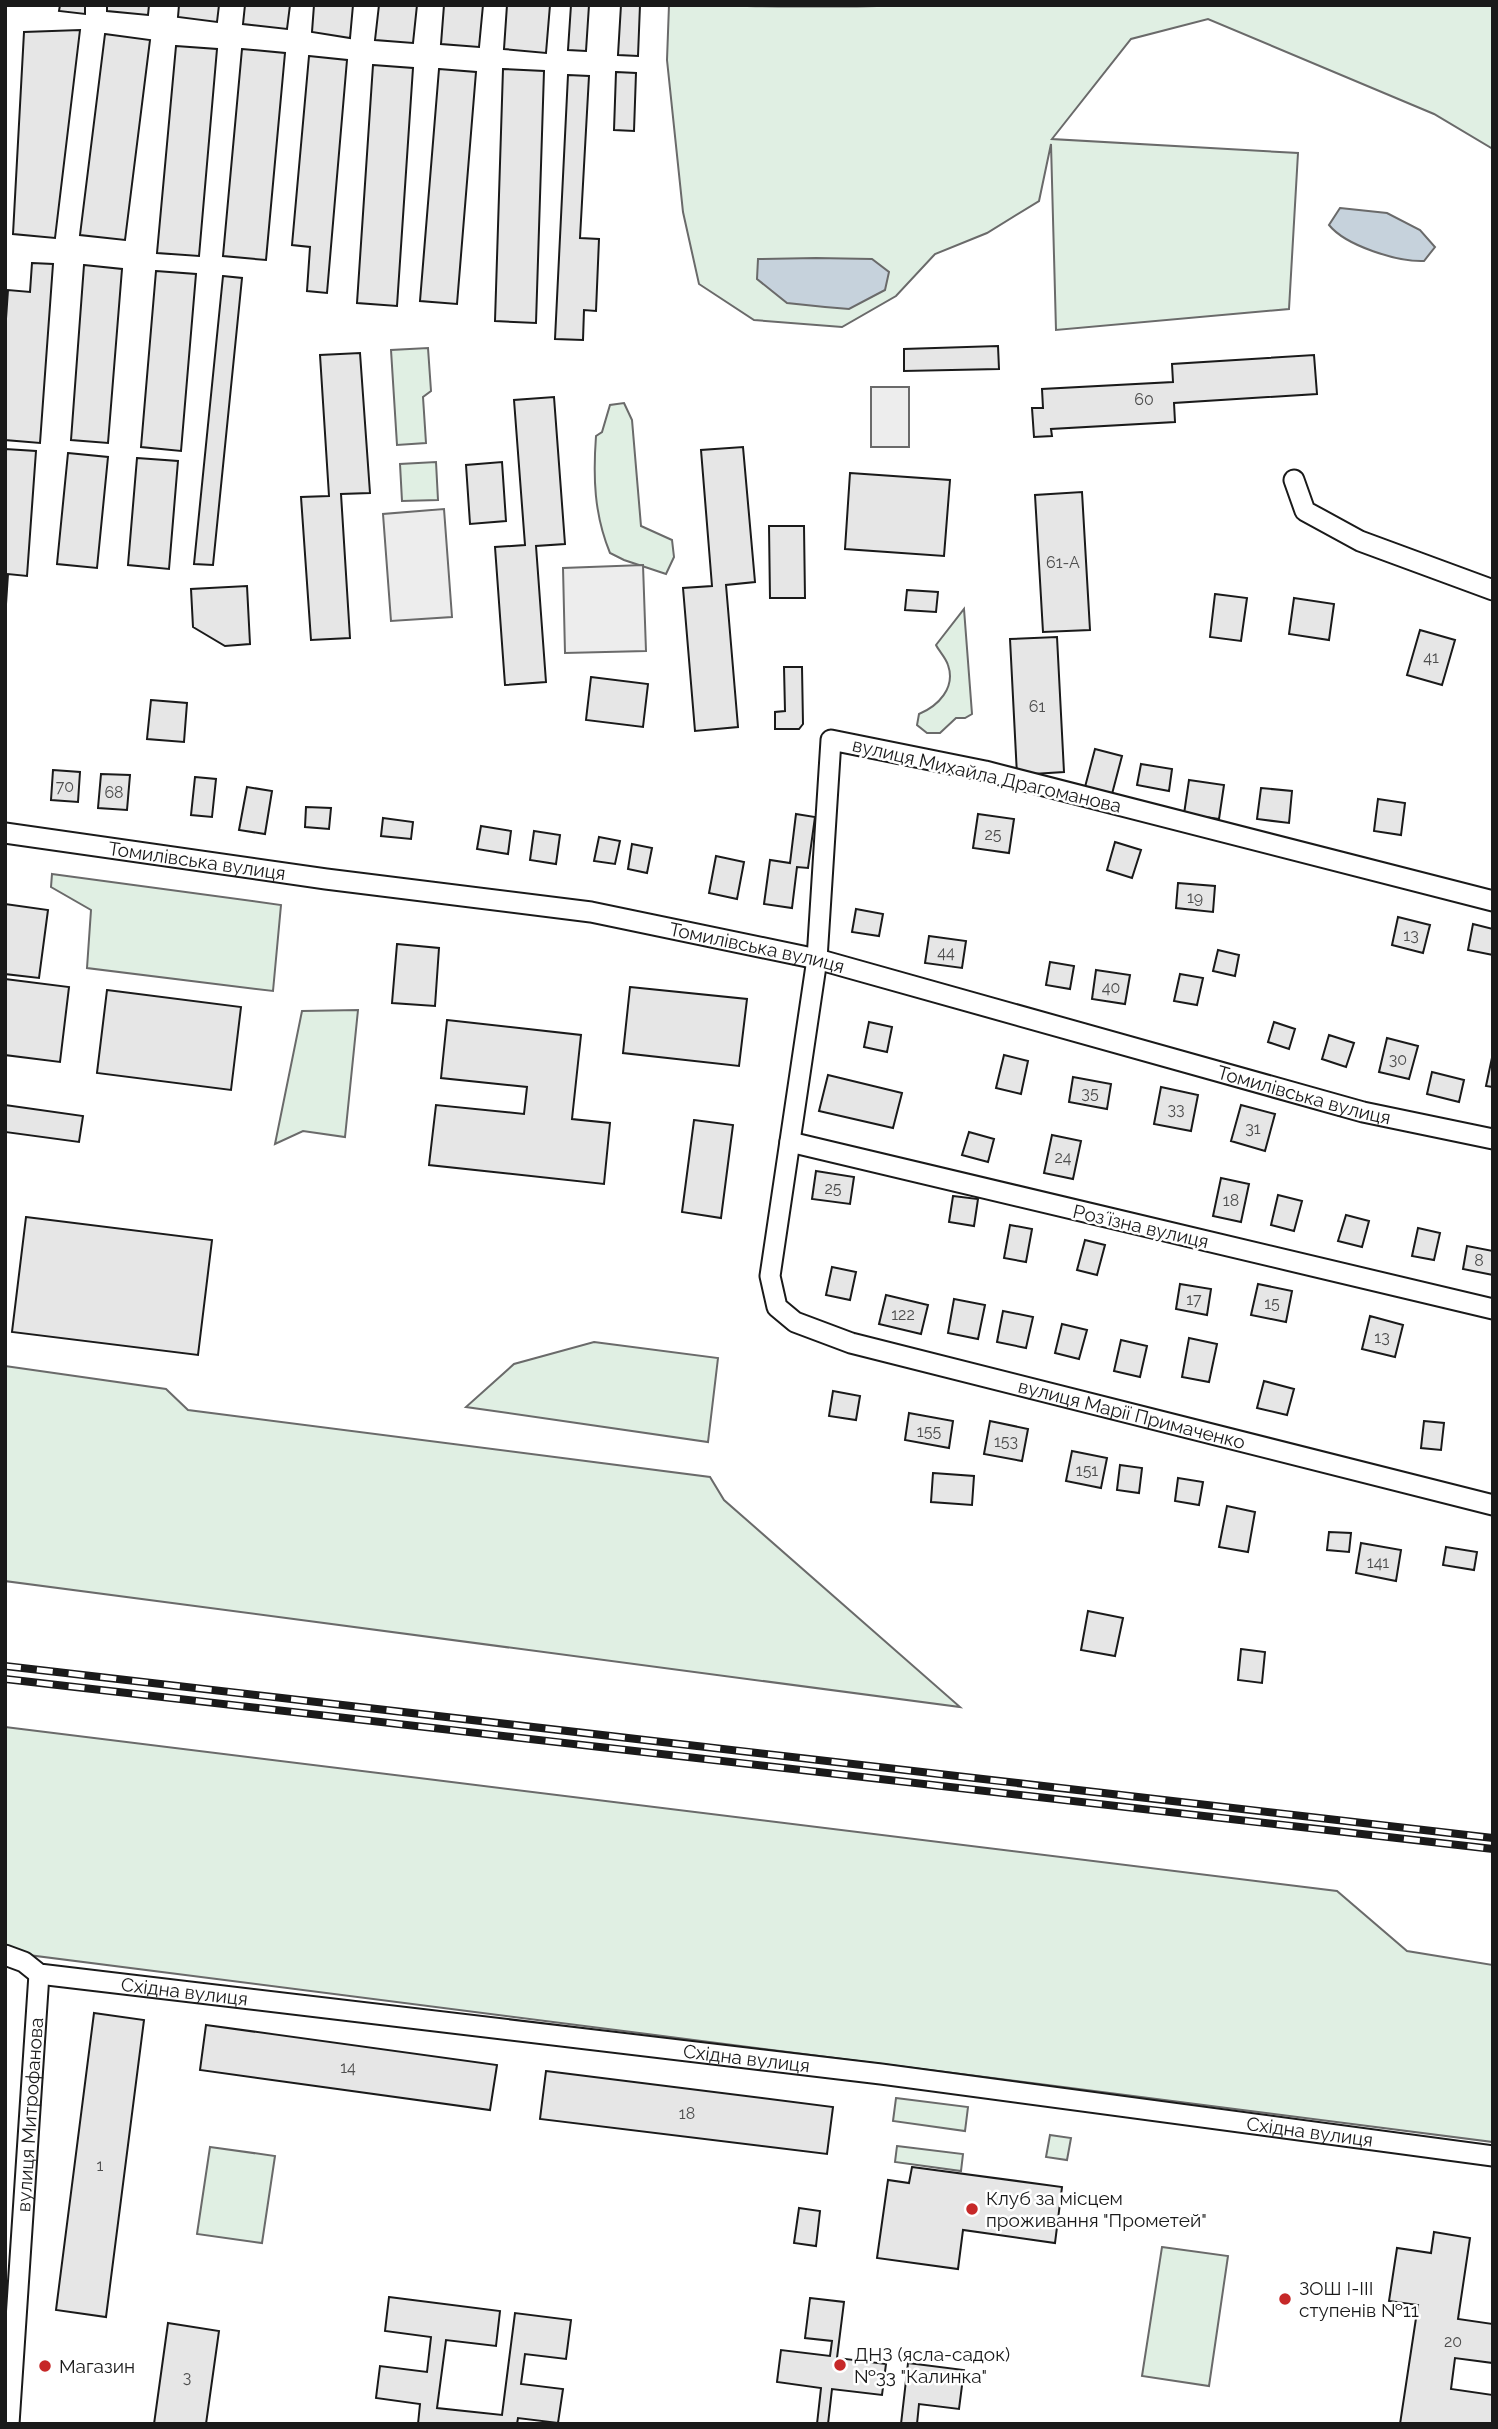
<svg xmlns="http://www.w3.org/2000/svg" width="1498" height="2429" font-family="Raleway,sans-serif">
  <rect width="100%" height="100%" fill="#fff"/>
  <path fill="#e0efe3" stroke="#6a6a6a" stroke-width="2" d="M669,5C747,5 825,9 903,5H1493V149L1434,114L1208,19L1131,39L1052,139L1298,153L1289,309L1056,330L1051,144L1039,201L987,233L935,254L896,296L842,327L754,320L699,284L683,212L667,60Z
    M428,348L431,391L423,397L426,443L397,445L391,350Z
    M624,403L632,420L641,526L672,540L674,557L666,574L624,560L610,553C594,514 593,477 596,436L602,432L610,405Z
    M436,462L438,500L402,501L400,464Z
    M964,609L972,714L965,718H956L940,733H927L917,725L919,714C938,706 956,688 948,665C946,658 939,651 936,645Z
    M52,874L281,905L273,991L87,968L91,910L51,887Z
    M358,1010L345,1137L303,1131L275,1144L302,1011Z
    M594,1342L718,1358L708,1442L466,1407L514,1364Z
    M5,1366L166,1389L188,1410L710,1477L724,1500L960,1707L5,1581Z
    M5,1727L1337,1891L1407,1951L1493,1965V2142L5,1952Z
    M896,2098L968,2107L965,2131L893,2121Z
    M1050,2135L1071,2138L1067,2160L1046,2157Z
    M897,2146L963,2154L961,2171L895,2162Z
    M210,2147L275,2156L262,2243L197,2234Z
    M1162,2247L1228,2256L1209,2386L1142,2376Z"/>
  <path fill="#ededed" stroke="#6a6a6a" stroke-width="2" d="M871,387H909V447H871Z
    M444,509L452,617L391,621L383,514Z
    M643,565L646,651L565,653L563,568Z"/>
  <path fill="#c6d2dc" stroke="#6a6a6a" stroke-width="2" d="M1340,208L1387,213L1420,230L1435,247L1424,261C1398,262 1346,246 1329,225Z
    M816,258L872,259L889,272L885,290L849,309L825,307L787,303L757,279L758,259Z"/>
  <path fill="#e6e6e6" stroke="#1a1a1a" stroke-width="2" d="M60,5H85V14L59,11Z
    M107,5H149L148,15L107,11Z
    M179,5H219L217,22L178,17Z
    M245,5H290L287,29L243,24Z
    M314,5H353L350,38L312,32Z
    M379,5H417L413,43L375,40Z
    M444,5H483L479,47L441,44Z
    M507,5H550L546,53L504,49Z
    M571,5H589L586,51L568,50Z
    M621,5H640L638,56L618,55Z
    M80,30L55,238L13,234L24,32Z
    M105,34L150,40L125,240L80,235Z
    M176,46L217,49L199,256L157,253Z
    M242,49L285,53L266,260L223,256Z
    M309,56L347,60L327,293L307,291L310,247L292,245Z
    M373,65L413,68L397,306L357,303Z
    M439,69L476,72L457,304L420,301Z
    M503,69L544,71L536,323L495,321Z
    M616,72L636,73L634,131L614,130Z
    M568,75L589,76L580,238L599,239L596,311L584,310L583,340L555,339Z
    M32,263L53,264L40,443L5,440V333L8,290L30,292Z
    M84,265L122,269L108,443L71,440Z
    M156,271L196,274L181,451L141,447Z
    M223,276L242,278L213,565L194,564Z
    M998,346L999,369L904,371V349Z
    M360,353L370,493L341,494L350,638L311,640L301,497L329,496L320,355Z
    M1314,355L1317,394L1174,403L1175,422L1051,429L1052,436L1034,437L1032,408H1043L1042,389L1173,382L1172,364Z
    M554,397L565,544L536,546L546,682L505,685L495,547L525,545L514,400Z
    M743,447L755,582L726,585L738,727L695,731L683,588L712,586L701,450Z
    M5,449L36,451L27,576L8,574L5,619Z
    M68,453L108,457L97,568L57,564Z
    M137,458L178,461L169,569L128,565Z
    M502,462L506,521L470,524L466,465Z
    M850,473L950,480L944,556L845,549Z
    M1082,492L1090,630L1043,632L1035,495Z
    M769,526H804L805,598H770Z
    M247,586L250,644L225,646L193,627L191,589Z
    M907,590L938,592L936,612L905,610Z
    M1215,594L1247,598L1241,641L1210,637Z
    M1294,598L1334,604L1329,640L1289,634Z
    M1420,630L1455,640L1442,685L1407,675Z
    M1057,637L1064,772L1017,775L1010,639Z
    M784,667H802L803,724L799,729H775V712L785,711Z
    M591,677L648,684L643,727L586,720Z
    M151,700L187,703L184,742L147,739Z
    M1095,749L1122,756L1112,794L1085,787Z
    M1141,764L1172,769L1169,791L1137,785Z
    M53,770L80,772L78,802L51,800Z
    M101,774L130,775L127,810L98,808Z
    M195,777L216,779L212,817L191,815Z
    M1189,780L1224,785L1219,819L1184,814Z
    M247,787L272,791L265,834L239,830Z
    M1261,788L1292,791L1289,823L1257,819Z
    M1378,799L1405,803L1401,835L1374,831Z
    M306,807L331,808L329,829L305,827Z
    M796,814L815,817L808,868L797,867L792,908L764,904L770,860L790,863Z
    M978,814L1014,819L1009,853L973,848Z
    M383,818L413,822L411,839L381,836Z
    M481,826L511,831L508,854L477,849Z
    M534,831L560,835L556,864L530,860Z
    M599,837L620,841L615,864L594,861Z
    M1115,842L1141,850L1132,878L1107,870Z
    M632,844L652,848L647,873L628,869Z
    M716,856L744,862L737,899L709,893Z
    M1178,883L1215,886L1213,912L1176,908Z
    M5,904L48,910L39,978L5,974Z
    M856,909L883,914L879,936L852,932Z
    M1398,917L1430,925L1423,953L1392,945Z
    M1473,924L1493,929V955L1468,950Z
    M929,936L966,941L962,968L925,963Z
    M397,944L439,948L435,1006L392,1003Z
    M1218,950L1239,955L1235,976L1213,971Z
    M1050,962L1074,966L1070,989L1046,985Z
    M1096,970L1130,975L1125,1004L1092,999Z
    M1180,974L1203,978L1197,1005L1174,1001Z
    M5,979L69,987L60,1062L5,1055Z
    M630,987L747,999L739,1066L623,1053Z
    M107,990L241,1007L231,1090L97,1073Z
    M447,1020L581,1035L572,1119L610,1123L604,1184L429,1165L436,1105L524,1114L527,1087L441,1078Z
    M869,1022L892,1027L887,1052L864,1047Z
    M1274,1022L1295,1029L1289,1049L1268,1042Z
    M1329,1035L1354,1043L1346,1067L1322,1059Z
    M1387,1038L1418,1046L1409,1079L1379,1072Z
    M1493,1053V1087L1486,1086Z
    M1004,1055L1028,1061L1021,1094L996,1088Z
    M1432,1072L1464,1080L1459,1102L1427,1094Z
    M828,1075L902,1093L893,1128L819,1111Z
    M1073,1077L1111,1084L1107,1109L1069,1102Z
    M1161,1087L1198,1095L1191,1131L1154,1124Z
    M5,1105L83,1116L79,1142L5,1132Z
    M1241,1105L1275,1114L1265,1151L1231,1141Z
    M694,1120L733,1125L721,1218L682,1212Z
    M969,1132L994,1139L988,1162L962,1155Z
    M1052,1135L1081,1141L1073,1179L1044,1173Z
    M816,1171L854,1177L850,1204L812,1199Z
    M1221,1178L1249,1184L1241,1222L1213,1216Z
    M1278,1195L1302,1201L1294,1231L1271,1225Z
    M953,1196L978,1199L974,1226L949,1222Z
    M1346,1215L1369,1221L1362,1247L1338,1241Z
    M26,1217L212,1240L198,1355L12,1332Z
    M1010,1225L1032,1229L1026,1262L1004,1258Z
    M1418,1228L1440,1233L1434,1260L1412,1256Z
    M1085,1240L1105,1245L1097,1275L1077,1270Z
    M1467,1246L1493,1251V1275L1463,1269Z
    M832,1267L856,1272L850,1300L826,1295Z
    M1180,1284L1211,1289L1207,1315L1176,1309Z
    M1258,1284L1292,1291L1286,1322L1251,1315Z
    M886,1295L928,1305L921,1334L879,1324Z
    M954,1299L985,1305L978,1339L948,1333Z
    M1003,1311L1033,1317L1026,1348L997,1342Z
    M1370,1316L1403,1325L1395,1357L1362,1349Z
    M1062,1324L1087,1330L1079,1359L1055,1353Z
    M1189,1338L1217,1344L1209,1382L1182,1377Z
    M1121,1340L1147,1346L1140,1377L1114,1371Z
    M1264,1381L1294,1389L1287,1415L1257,1408Z
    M833,1391L860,1396L856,1420L829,1416Z
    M909,1413L953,1421L949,1448L905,1440Z
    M990,1421L1028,1429L1022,1461L984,1454Z
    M1424,1421L1444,1423L1441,1450L1421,1448Z
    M1072,1451L1107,1458L1101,1488L1066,1481Z
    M1120,1465L1142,1468L1139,1493L1117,1490Z
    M933,1473L974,1476L972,1505L931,1502Z
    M1178,1478L1203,1482L1199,1505L1175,1501Z
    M1227,1506L1255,1512L1248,1552L1219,1547Z
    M1329,1532L1351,1533L1349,1552L1327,1550Z
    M1361,1543L1401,1550L1396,1581L1356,1573Z
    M1446,1547L1477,1552L1474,1570L1443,1565Z
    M1088,1611L1123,1618L1115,1656L1081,1650Z
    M1241,1649L1265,1652L1262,1683L1238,1680Z
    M94,2013L144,2020L106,2317L56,2310Z
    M206,2025L497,2065L490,2110L200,2070Z
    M546,2071L833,2107L827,2154L540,2119Z
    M912,2167L1062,2187L1055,2243L963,2230L958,2269L877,2258L888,2180L909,2183Z
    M799,2208L820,2211L816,2246L794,2243Z
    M1434,2232L1470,2238L1458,2319L1493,2324V2363L1455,2358L1451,2389L1493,2395V2424H1400L1418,2305L1389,2301L1397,2248L1431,2253Z
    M389,2297L500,2311L496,2346L446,2340L437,2408L502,2415L515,2313L571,2320L566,2359L525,2354L521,2384L563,2389L558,2423L518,2418L517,2424H418L420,2404L376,2398L380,2366L427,2372L431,2337L385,2331Z
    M810,2298L844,2302L837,2358L886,2364L882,2395L832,2389L828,2424H817L821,2388L777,2382L781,2350L830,2356L832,2341L805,2338Z
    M168,2323L219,2331L206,2424H154Z
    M908,2363L964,2370L959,2409L919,2404L917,2424H901Z"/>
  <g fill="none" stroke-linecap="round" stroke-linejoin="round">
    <defs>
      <g id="minor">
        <path d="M1294,480L1305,511L1360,541L1493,590"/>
        <path id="s1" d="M5,833L326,879L591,912L817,959L1363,1112L1493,1139"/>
        <path id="s2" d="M1493,901L985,771L831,740L817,959L770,1276L777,1307L795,1322L851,1343L1493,1505"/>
        <path d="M790,1142L1493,1309"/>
        <path id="s3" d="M5,1955L24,1962L39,1974L881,2074L1493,2156"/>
        <path id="s4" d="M9,2424L39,1974"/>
      </g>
    </defs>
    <use href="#minor" stroke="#1a1a1a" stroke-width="23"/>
    <use href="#minor" stroke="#fff" stroke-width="19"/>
    <defs>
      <path id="rail" d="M5,1666L1493,1838
        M5,1679L1493,1849"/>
    </defs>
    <use href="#rail" stroke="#1a1a1a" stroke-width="8"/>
    <use href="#rail" stroke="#fff" stroke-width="5" stroke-dasharray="16" stroke-linecap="butt"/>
  </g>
  <g fill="#c62828" stroke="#fff" stroke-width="2.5">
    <circle cx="972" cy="2209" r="7"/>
    <circle cx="1285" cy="2299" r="7"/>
    <circle cx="840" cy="2365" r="7"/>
    <circle cx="45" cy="2366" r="7"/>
  </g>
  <g text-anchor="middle" stroke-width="5" stroke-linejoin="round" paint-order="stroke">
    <g font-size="16" fill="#4d4d4d">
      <text x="1144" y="405">60</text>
      <text x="1063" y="568">61-А</text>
      <text x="1431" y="663">41</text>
      <text x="1037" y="712">61</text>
      <text x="65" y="792">70</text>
      <text x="114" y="798">68</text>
      <text x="993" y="840">25</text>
      <text x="1195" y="903">19</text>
      <text x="1411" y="941">13</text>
      <text x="946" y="958">44</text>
      <text x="1111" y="993">40</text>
      <text x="1398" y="1065">30</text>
      <text x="1090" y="1099">35</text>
      <text x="1176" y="1115">33</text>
      <text x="1253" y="1134">31</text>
      <text x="1063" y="1163">24</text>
      <text x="833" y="1194">25</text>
      <text x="1231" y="1206">18</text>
      <text x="1479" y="1266">8</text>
      <text x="1194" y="1305">17</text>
      <text x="1272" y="1309">15</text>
      <text x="903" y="1320">122</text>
      <text x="1382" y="1343">13</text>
      <text x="929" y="1437">155</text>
      <text x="1006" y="1447">153</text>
      <text x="1087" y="1476">151</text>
      <text x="1378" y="1568">141</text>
      <text x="348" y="2073">14</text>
      <text x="687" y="2119">18</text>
      <text x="100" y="2171">1</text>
      <text x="1453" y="2347">20</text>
      <text x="187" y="2383">3</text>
    </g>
    <g font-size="19" fill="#1a1a1a" stroke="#fff">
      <text transform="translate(987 775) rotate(13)" y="7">вулиця Михайла Драгоманова</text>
      <text dy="7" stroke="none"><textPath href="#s1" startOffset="194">Томилівська вулиця</textPath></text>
      <text dy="7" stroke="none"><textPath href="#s1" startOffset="761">Томилівська вулиця</textPath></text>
      <text dy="7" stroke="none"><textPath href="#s1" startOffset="1328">Томилівська вулиця</textPath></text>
      <text transform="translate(1141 1226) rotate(13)" y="7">Розʼїзна вулиця</text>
      <text dy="7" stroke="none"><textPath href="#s2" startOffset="1626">вулиця Марії Примаченко</textPath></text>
      <text dy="7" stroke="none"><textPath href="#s3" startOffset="186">Східна вулиця</textPath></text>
      <text dy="7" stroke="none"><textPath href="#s3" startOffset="752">Східна вулиця</textPath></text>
      <text dy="7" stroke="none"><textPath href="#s4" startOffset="310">вулиця Митрофанова</textPath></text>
      <text dy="7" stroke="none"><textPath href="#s3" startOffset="1320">Східна вулиця</textPath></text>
    </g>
    <g font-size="19" fill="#1a1a1a" stroke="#fff" text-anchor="start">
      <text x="986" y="2205">Клуб за місцем<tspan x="986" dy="22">проживання "Прометей"</tspan></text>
      <text x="1299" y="2295">ЗОШ І-ІІІ<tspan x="1299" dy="22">ступенів №11</tspan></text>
      <text x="854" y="2361">ДНЗ (ясла-садок)<tspan x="854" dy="22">№33 "Калинка"</tspan></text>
      <text x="59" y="2373">Магазин</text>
    </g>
  </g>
  <rect width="1498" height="2429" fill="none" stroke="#1a1a1a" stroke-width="14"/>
</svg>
